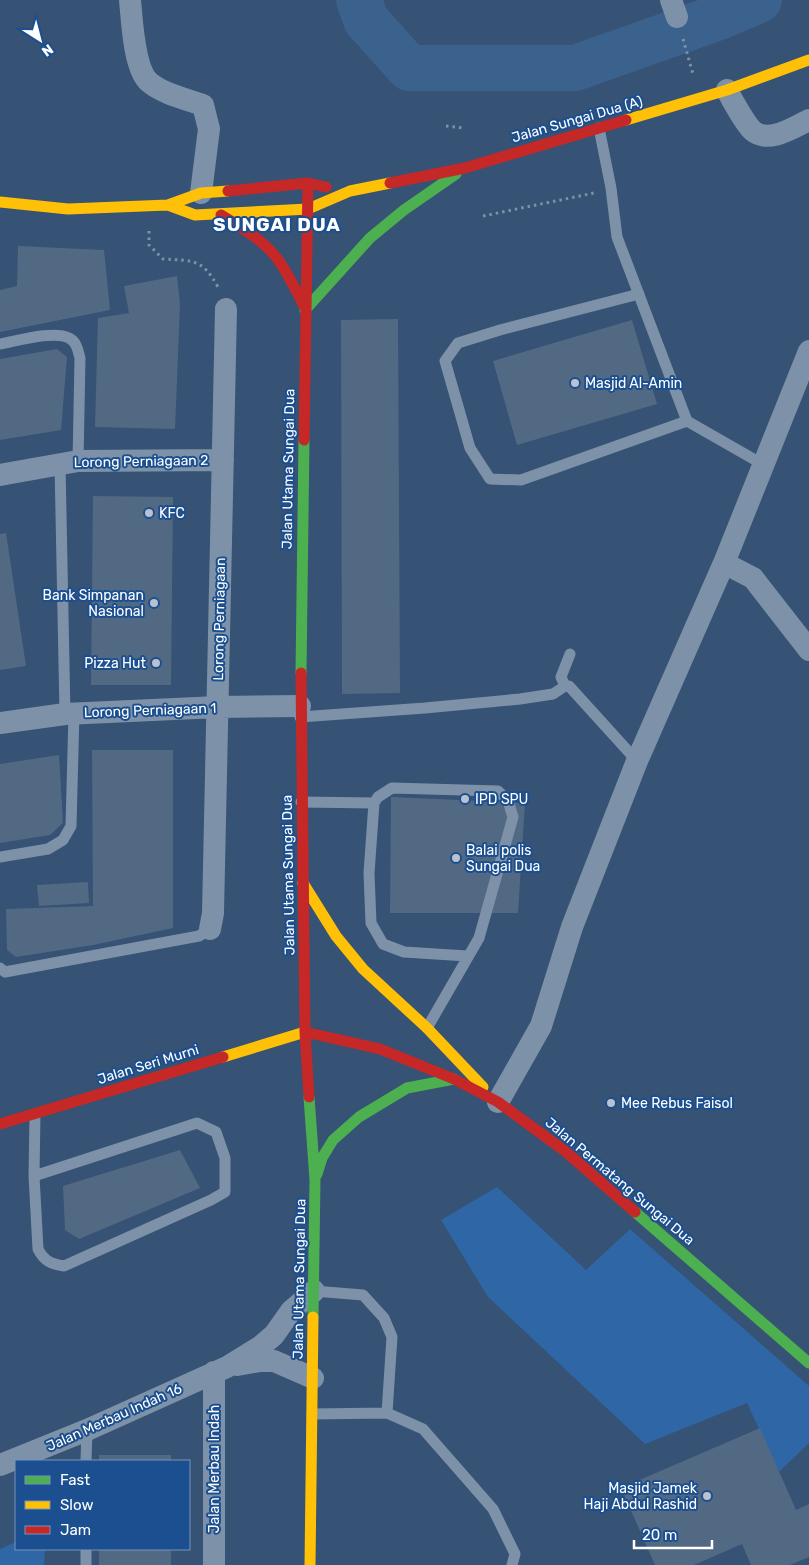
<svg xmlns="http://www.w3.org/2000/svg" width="809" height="1565" font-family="Rubik,sans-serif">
  <rect width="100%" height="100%" fill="#365274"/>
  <path fill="#2f66a5" d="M497,1187L586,1270L630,1229L809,1386V1443L779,1472L747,1403L645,1444L488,1297L441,1220Z
    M16,1542V1549H45L44,1565H0V1549Z"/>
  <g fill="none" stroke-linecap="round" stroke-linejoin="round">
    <path stroke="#3b618d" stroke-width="46" d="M359,0L366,20L409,68H575L722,16L759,0"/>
  </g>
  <path fill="#526984" d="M18,246L104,250L110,310L0,332V290L17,286Z
    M177,276L180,304L175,429L95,427L98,318L129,313L124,286Z
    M398,319L400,693L342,694L341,320Z
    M632,320L657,404L517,445L493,361Z
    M57,349L67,357L61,430L0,440V359Z
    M93,496L173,497L171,685H91Z
    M6,533L26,666L0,670V534Z
    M92,750H173V928L93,945L16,957L7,950L6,909L93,906Z
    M59,755L63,823L50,835L0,843V764Z
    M391,797L525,803L518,913H390Z
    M88,882L89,903L39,906L37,885Z
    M180,1150L200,1188L79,1239L65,1230L63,1186Z
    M760,1428L796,1510L809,1504V1557L790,1565H751L742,1544L694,1565H655L621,1488Z
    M99,1455H171V1461H99Z
    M99,1549H171V1565H99Z"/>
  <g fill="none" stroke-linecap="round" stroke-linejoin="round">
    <path stroke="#7d92a8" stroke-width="3" stroke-dasharray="2.5 4" stroke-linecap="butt" d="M683,39L693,74
      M446,126L463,128
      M483,216L594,193
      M149,231V245L163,259C193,261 202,258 218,287"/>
    <path stroke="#7d92a8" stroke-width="11" d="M599,128L611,188L617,237L687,421L521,480L490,479L470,448L445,361L458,343L500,330L639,294
      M0,344C17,341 54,330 69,338C77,342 78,351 80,358L78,461
      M687,421L764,465
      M60,464L65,714
      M565,686L561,677L570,654
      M300,717L425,708L520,699L553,694L565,686H569L637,761
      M301,802L374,803
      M0,857L48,849L63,840L71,826L74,713
      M0,968L5,972L199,936L210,929
      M427,1028L479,938L513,817L508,801L498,791L392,788L378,797L374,803L369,873L371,923L383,944L404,952L467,956
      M34,1176L38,1249C44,1261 51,1264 64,1266L211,1200L225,1192V1158L216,1132L197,1123L34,1176L35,1114
      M314,1291L363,1295L384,1318L392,1337L387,1413
      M312,1414L387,1413L423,1429L493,1509L515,1554L512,1565
      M86,1461L87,1430
      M86,1565V1549"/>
    <path stroke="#7d92a8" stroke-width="22" d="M130,0C132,21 134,69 149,82C163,94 186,99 203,105L209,129L201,193
      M671,0L677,17
      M727,90C732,100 746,125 753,131C769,144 794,127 809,120
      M0,475L78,461L223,460
      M724,563L753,578L809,650
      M0,723L65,714L218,707L300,706
      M210,929L213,913L226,309
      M498,1102L541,1026L572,927L637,761L724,563L809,351
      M237,1365L260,1361H274L313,1378
      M0,1465L87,1430L227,1367L261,1346L274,1335L291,1311L314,1291
      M214,1565V1372"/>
    <path stroke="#4caf50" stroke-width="11" d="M305,310L370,238L404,210L456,174
      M301,673L304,440
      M309,1097L315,1180L313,1317
      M317,1174L322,1158L333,1140L359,1117L407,1088L454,1079
      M635,1212L809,1363"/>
    <path stroke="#ffc107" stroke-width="11" d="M626,120L727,90L809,60
      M0,202L68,209L168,205L201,193L228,191
      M168,205L195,215L308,209L350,191L390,183
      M303,883L336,936L363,969L427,1028L483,1087
      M223,1057L305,1032
      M310,1565L313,1317"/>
    <path stroke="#c62828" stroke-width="11" d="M390,183L465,168L626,120
      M228,191L308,183L326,187
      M221,215C242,228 265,241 279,261C289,275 296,291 304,306
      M304,440L308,183
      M301,673L305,1032L309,1097
      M305,1032L380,1049L454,1079L498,1102L565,1151L635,1212
      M0,1124L223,1057"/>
  </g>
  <g fill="#b9c2ce" stroke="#1b4f8f" stroke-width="2">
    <circle cx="575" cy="383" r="5"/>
    <circle cx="149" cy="513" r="5"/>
    <circle cx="154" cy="603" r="5"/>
    <circle cx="156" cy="663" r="5"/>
    <circle cx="465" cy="799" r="5"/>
    <circle cx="456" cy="858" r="5"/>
    <circle cx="611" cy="1103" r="5"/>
    <circle cx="707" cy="1496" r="5"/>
  </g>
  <g text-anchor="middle" stroke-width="4" stroke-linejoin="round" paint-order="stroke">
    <g font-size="14" fill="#fff" stroke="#1b4f8f">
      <text transform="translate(577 119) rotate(-16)" y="5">Jalan Sungai Dua (A)</text>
      <text transform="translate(141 461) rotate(-1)" y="5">Lorong Perniagaan 2</text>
      <text transform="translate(288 469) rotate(-89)" y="5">Jalan Utama Sungai Dua</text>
      <text transform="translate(219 619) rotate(-89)" y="5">Lorong Perniagaan</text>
      <text transform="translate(150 710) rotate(-2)" y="5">Lorong Perniagaan 1</text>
      <text transform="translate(288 875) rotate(-91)" y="5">Jalan Utama Sungai Dua</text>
      <text transform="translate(148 1064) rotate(-17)" y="5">Jalan Seri Murni</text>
      <text transform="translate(620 1181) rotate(40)" y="5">Jalan Permatang Sungai Dua</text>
      <text transform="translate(299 1279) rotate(-89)" y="5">Jalan Utama Sungai Dua</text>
      <text transform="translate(114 1417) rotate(-24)" y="5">Jalan Merbau Indah 16</text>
      <text transform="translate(214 1469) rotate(-90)" y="5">Jalan Merbau Indah</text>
    </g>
    <g font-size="14" fill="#fff" stroke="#1b4f8f" text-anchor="start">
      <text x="585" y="388">Masjid Al-Amin</text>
      <text x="159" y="518">KFC</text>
      <text x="144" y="600" text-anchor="end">Bank Simpanan<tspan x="144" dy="16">Nasional</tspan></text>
      <text x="146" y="668" text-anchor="end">Pizza Hut</text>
      <text x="475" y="804">IPD SPU</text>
      <text x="466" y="855">Balai polis<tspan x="466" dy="16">Sungai Dua</tspan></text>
      <text x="621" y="1108">Mee Rebus Faisol</text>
      <text x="697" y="1493" text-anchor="end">Masjid Jamek<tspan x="697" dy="16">Haji Abdul Rashid</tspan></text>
    </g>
    <g font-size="19" font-weight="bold" letter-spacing="1" fill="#fff" stroke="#1b4f8f">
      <text x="277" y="231">SUNGAI DUA</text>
    </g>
  </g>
  <rect x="15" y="1460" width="175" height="90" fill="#1b4f8f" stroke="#7695bc"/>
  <rect x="25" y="1476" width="25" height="8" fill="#4caf50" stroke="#7695bc"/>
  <text x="60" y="1485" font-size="15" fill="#ffffff">Fast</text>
  <rect x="25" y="1501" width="25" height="8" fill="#ffc107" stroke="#7695bc"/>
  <text x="60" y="1510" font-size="15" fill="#ffffff">Slow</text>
  <rect x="25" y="1526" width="25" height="8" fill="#c62828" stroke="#7695bc"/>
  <text x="60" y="1535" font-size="15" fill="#ffffff">Jam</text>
  <g transform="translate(40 40) rotate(144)" stroke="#1b4f8f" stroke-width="4" paint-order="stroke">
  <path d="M0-4L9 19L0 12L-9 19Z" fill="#ffffff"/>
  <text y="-8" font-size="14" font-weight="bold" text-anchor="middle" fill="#ffffff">N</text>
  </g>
  <path d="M634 1540v8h78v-8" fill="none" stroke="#ffffff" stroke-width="2.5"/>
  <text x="642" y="1540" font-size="15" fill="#ffffff" stroke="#1b4f8f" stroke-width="4" paint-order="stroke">20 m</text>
</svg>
